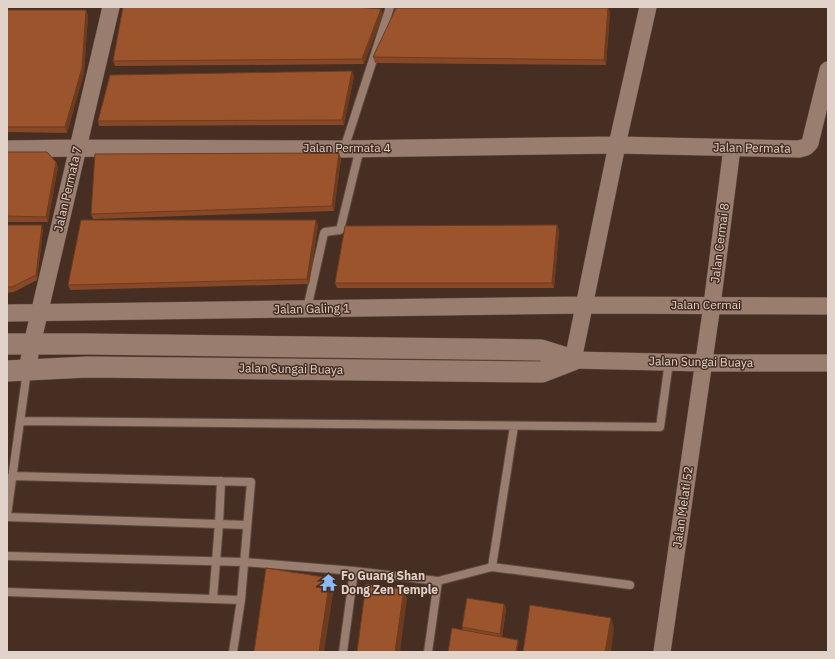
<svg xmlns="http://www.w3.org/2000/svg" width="835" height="659" font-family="'IBM Plex Sans',sans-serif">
  <rect width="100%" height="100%" fill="#462e22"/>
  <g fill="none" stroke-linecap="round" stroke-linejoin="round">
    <defs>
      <path id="service" d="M344,149L368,75L390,7
        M307,309L324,233L325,232L340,230L360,148
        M20,421L660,427L669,362
        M12,476L251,482L241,600L233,652
        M7,515L27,371
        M7,517L247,525
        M7,556L244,562L354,571L438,581L428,652
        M492,567L514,426
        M438,581L492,567L630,585
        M7,592L241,600
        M213,599L219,524L221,481
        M343,652L354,571"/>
      <path id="minor" d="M648,7L617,145L573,360L704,363H828
        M7,149L78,148L344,149L617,145L799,149L806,147L810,143L828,70
        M7,313L585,305L828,306
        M27,370L32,344L111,7
        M662,652L712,305L732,148"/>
      <path id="tertiary" d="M7,344H87L541,350L573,360
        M7,371L87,367L542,372L573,360"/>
    </defs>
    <use href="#service" stroke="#5e4b40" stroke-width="10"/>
    <use href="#minor" stroke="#5e4b40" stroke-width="18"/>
    <use href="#tertiary" stroke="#5e4b40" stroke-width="22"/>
    <use href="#service" stroke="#997d6f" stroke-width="8"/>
    <use href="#minor" stroke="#997d6f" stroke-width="17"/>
    <use href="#tertiary" stroke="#997d6f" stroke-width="21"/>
  </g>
  <path fill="#864827" d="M608,8L610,13L606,65L375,63L373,57Z
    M7,10H86L88,16L84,73L67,133L7,132Z
    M383,14L364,64L115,66L113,61Z
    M354,76L344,125L99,126L98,121Z
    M7,152L56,162L58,167L48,222H7Z
    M341,158L334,211L93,219L91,214Z
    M316,220L318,226L309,284L70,290L68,285Z
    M7,225L43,230L37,280L14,292L7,293Z
    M557,225L559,231L554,288H337L335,283Z
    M504,604L506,609L502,637L519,642L463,630L462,627Z"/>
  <path fill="#6d3b20" d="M608,8L610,13L606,65L604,60Z
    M381,9L383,14L364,64L362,59Z
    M86,10L88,16L84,73L67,133L65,127Z
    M352,71L354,76L344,125L342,120Z
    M339,153L341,158L334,211L332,206Z
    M56,162L58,167L48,222L46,217Z
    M316,220L318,226L309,284L307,279Z
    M42,225L43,230L37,280L36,275Z
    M557,225L559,231L554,288L552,283Z
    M330,578L334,588L324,652H319Z
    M404,589L407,599L400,652H395Z
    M504,604L506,609L502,639L500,634Z
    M611,618L614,628L611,652H605Z
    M518,640L519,642L517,652H516Z"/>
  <path fill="#9c542d" stroke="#6d3b20" d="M123,7H353L381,9L362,59L113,61Z
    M396,8H608L604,60L373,57Z
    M7,10H86L82,68L65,127H7Z
    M352,71L342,120L98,121L110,75Z
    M7,152H47L56,162L46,217L7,216Z
    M339,153L332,206L91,214L95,154Z
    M81,220H316L307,279L68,285Z
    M7,225H42L36,275L12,287H7Z
    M557,225L552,283H335L345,226Z
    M266,568L330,578L319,652H254Z
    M366,584L404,589L395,652H357Z
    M467,598L504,604L500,634L462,627Z
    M530,605L611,618L605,652H523Z
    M452,628L518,640L516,652H448Z"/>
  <defs>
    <symbol id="temple-bare" viewBox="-9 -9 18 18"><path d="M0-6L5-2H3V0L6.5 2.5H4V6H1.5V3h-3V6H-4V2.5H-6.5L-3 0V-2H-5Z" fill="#8abafc" stroke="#462e22" stroke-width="2.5" paint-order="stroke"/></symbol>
  </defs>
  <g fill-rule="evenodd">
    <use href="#temple-bare" x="316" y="570" width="25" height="25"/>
  </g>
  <g text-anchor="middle" stroke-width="3" stroke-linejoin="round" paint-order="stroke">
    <g font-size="12" fill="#e1d2ca" stroke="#462e22">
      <text x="347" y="152">Jalan Permata 4</text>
      <text transform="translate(752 148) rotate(1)" y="4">Jalan Permata</text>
      <text transform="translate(68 189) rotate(-77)" y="4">Jalan Permata 7</text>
      <text transform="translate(720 243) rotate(-83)" y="4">Jalan Cermai 8</text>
      <text x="706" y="309">Jalan Cermai</text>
      <text transform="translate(312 309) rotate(-1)" y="4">Jalan Galing 1</text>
      <text transform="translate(701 362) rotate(1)" y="4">Jalan Sungai Buaya</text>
      <text transform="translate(291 369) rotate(1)" y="4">Jalan Sungai Buaya</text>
      <text transform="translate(683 507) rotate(-82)" y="4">Jalan Melati 52</text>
    </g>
    <g font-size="12" font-weight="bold" fill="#e1d2ca" stroke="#462e22" text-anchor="start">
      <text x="341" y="580">Fo Guang Shan<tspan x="341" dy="14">Dong Zen Temple</tspan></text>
    </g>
  </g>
  <rect width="835" height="659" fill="none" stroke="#e1d2ca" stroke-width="16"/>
</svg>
